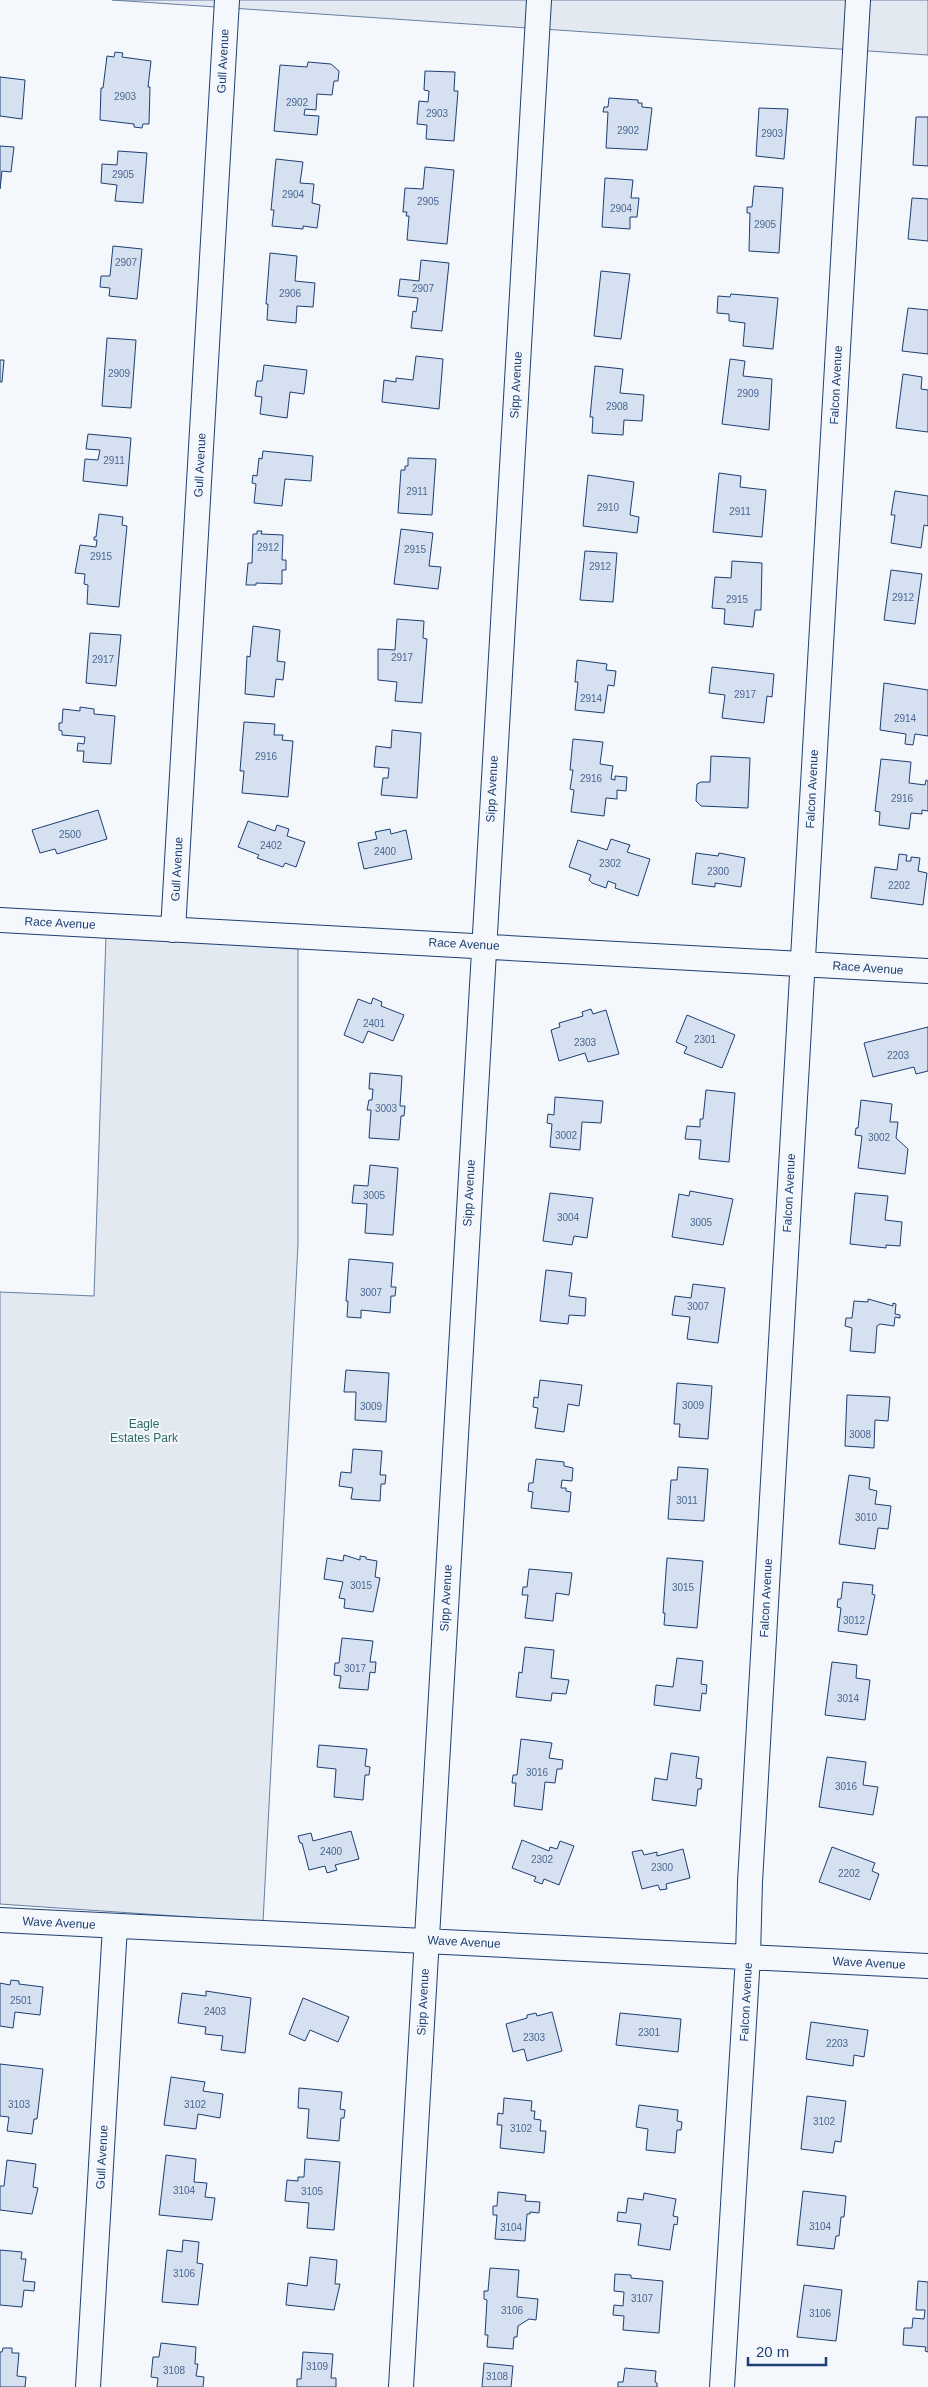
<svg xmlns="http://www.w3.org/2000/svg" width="928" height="2387" font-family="Arial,sans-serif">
  <rect width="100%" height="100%" fill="#f4f7fb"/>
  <path fill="#e3e9f0" stroke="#687fa3" d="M112,0H928V55Z
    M106,935L298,949V1244L263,1922L0,1904V1292L94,1296Z"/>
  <path fill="#d5e0f0" stroke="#1d3f73" d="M115,52L123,53L122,57L151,61L148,87H150L149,124H143L142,128L134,127V124L100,120L101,88H103L107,56L114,57Z
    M308,62L331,64L339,71L338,81H334L332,95L317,94L316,110L305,109L304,115L319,116L317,135L274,131L280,65L307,67Z
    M425,71L455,72L454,91H458L454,141L426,139L427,125L417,124L419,101L428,102L429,91L424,90Z
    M0,77L25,80L22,119L0,116Z
    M609,98L638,100V103H642V107L652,108L647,150L606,148L608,112H603L604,107H608Z
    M759,108L788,109L784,159L756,156Z
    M916,117H928V166L913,165Z
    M0,146L14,147L11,172L2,171L0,189Z
    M118,151L147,153L143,203L115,201L117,185L101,183L102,164L117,165Z
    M276,159L303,162L300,183L314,184L312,203L320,205L317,228L303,226V229L272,226L274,210H271Z
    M425,167L454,170L447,244L407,240L409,216H406L407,212H403L405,188L423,189Z
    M605,178L633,180L631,198H639L637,217H630V229L602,227Z
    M754,186L783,188L779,253L749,251L750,213H747V207H752Z
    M912,198L928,199V241L908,239Z
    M113,246L142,249L137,299L109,296L110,288L100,287L101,276H110Z
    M270,253L297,256L295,281L315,283L313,307L297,306L296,323L267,320L268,304H266Z
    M421,260L449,263L442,331L411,328L413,311L416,312L418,298L398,296L400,279L419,281Z
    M601,271L630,274L621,339L594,336Z
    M731,294L778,298L773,349L743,346L745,323L729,321V314L717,313L718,296L730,297Z
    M908,308L928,310V354L902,351Z
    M107,338L136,340L131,408L102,406Z
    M416,356L443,359L439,409L382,402L384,380L396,382V378L413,380Z
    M730,359L745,361L743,376L772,379L769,430L722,424Z
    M0,360H4L2,382H0Z
    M264,365L307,370L304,394L290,392L287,418L260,414L262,397L255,396L257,381H262Z
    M595,366L623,369L620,393L644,395L642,421L624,420L623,435L592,433L593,417H590Z
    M903,374L922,377L921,389L928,390V432L896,428Z
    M88,434L131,438L127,486L83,481L85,459L98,460L100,450L86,449Z
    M263,451L313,456L311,481L285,479L282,506L254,503L256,484L252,483L253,475L257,476L259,458L262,459Z
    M408,458L436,459L432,515L398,513L401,470H405V466H408Z
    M719,473L741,476L740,487L766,490L762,537L713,532Z
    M588,475L634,482L630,515L639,517L637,533L583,526Z
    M895,491L928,496V526L924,525L921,548L891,543L895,515H891Z
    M99,514L123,517L122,525L127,526L119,607L87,604L88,585L84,584L85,574L75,573L80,545L96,547L97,540H94V537H96Z
    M401,529L433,533L429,566L441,567L438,589L394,584Z
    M257,531H262L261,534L283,535L282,560H286V570H282V584L256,583V585H246L248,563H252L253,534H257Z
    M585,551L617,553L613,602L580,600Z
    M732,561L762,563L761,610H755L753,627L724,624L725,609L712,608L715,577L731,578Z
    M891,570L922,574L915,624L884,620Z
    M397,619L424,621L423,638L427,639L422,703L395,701L397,682L378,680V649L395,650Z
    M253,626L280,630L277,661L285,662L283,680L276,679L274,697L245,694L247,656L250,657Z
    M90,633L121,635L116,686L86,683Z
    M577,660L607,664L606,670L616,671L614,686L608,685L604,713L575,710L578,682H575Z
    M712,667L774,674L772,697L767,696L764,723L722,718L725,695L709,693Z
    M884,683L928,690V736L915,734L913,745L905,744L906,734L880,730Z
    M80,707L94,709V714L115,716L111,764L83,762L84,751H77L78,743L84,744L85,737L62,735V731L59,730V723H62L63,709L80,711Z
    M244,722L275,724L274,735H283L282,740L293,741L288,797L242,793L244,771H240Z
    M392,730L421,733L417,798L381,795L383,778H388L389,768L374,767L376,746L391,748Z
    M573,739L603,742L600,764L613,766L611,779L615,780V776L627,777L626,791L617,790V799L606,798L604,816L571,812L574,790L570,789L573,770H570Z
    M711,756L750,758L748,808L701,806L696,801L697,784L701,782H710Z
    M881,759L911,762L909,783L925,785L926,780L928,781V811L922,810V814L911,813L909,829L879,825L880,812L875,811Z
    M98,810L107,839L57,854L55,849L40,853L32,830Z
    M248,821L275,831L277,825L289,829L287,836L305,842L296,867L285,863L283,867L257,858L259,855L238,847Z
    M390,829L391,834L406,830L412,859L364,869L358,843L377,839L375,832Z
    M611,839L630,845L627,852L650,859L638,896L615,888L616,884L608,881L606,888L592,883L589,880L591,875L569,867L578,840L607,850Z
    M696,853L718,856L719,853L745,858L741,887L715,883V887L692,884Z
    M899,854L907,855L906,861H911V857L920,858L918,871L927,873L923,905L871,898L875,867L897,870Z
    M373,998L382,1002L381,1006L404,1015L393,1041L368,1031L363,1043L344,1035L358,999L371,1004Z
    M591,1009L593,1014L606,1010L619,1054L588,1062L585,1053L559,1061L551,1030L560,1027L559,1023L583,1016L582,1012Z
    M687,1015L735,1035L722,1068L684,1053L687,1047L676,1042Z
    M928,1027V1071L916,1074L914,1067L873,1077L864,1043Z
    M370,1073L402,1076L400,1106H405L404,1116H401L399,1140L369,1138L371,1110H367L369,1100H372L373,1089H369Z
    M706,1090L735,1093L729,1162L699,1159L701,1140L685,1139L687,1126L700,1127V1119H703Z
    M555,1097L603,1101L601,1123L582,1122L580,1150L550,1147L552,1124L547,1123L548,1114L554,1115Z
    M861,1100L892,1104L890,1122H898L896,1138L908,1149L905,1174L858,1168L862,1136L855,1135L856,1128H858Z
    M370,1165L398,1168L393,1235L365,1233L367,1204L352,1203L354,1185L368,1186Z
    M690,1191L733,1199L723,1245L672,1237L679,1194L689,1196Z
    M550,1193L593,1198L587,1238L574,1236L572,1245L543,1241Z
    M855,1193L888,1196L885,1220L902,1222L900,1246L886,1245V1248L850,1244Z
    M349,1259L393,1263L391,1287H396L395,1296H391L390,1313L361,1310V1318L347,1317L348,1301H346Z
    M546,1270L572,1273L569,1296L586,1298L585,1316L569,1315L568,1324L540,1321Z
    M693,1284L725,1288L718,1343L687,1339L690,1317L672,1315L675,1296L691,1298Z
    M868,1299L893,1306V1303L896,1304L895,1314L900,1315V1318L895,1317L894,1326L880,1324L877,1326L875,1353L850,1351L852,1328L845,1326L846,1318H852L854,1301L868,1302Z
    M346,1370L389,1373L386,1422L355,1420L356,1392H344Z
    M540,1380L582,1385L579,1406L568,1404L564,1432L535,1428L538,1408L533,1407L534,1397L538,1398Z
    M677,1383L712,1386L708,1439L679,1437L680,1424H674Z
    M847,1395L890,1397L888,1421L875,1420L874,1448L845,1446Z
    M353,1449L382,1451L380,1475H386L385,1484H381L380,1501L351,1499L353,1488L339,1486L341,1472L351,1473Z
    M536,1459L564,1462V1466L573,1468L572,1481L562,1480L561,1488H566V1491L571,1492L569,1512L531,1508L533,1492L528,1491L529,1483H533Z
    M678,1467L708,1469L704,1521L668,1519L671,1480H677Z
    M849,1475L870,1478L869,1489L877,1491L875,1504L891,1506L888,1529L878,1528L875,1549L839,1544Z
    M344,1555L360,1560V1556L366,1557V1559L377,1561L375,1577L380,1578L373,1612L344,1608L345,1599L339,1598L343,1582L324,1579L327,1558L343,1561Z
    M667,1558L703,1561L697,1628L664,1625L665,1613H663Z
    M529,1569L572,1573L569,1595L556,1593L553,1621L525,1618L528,1595H522L523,1587H527Z
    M843,1582L873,1585L872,1594L875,1595L867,1635L838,1631L841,1608L837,1607L838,1599H841Z
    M342,1638L373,1641L370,1662H376L375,1673L370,1672L368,1690L339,1688L341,1676L334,1675L335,1663H339Z
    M525,1647L554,1650L551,1678L569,1680L566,1694L552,1693L551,1701L516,1697L519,1672L522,1673Z
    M677,1658L703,1661L701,1684L707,1685L706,1694L702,1693L700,1711L654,1705L656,1685L673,1687Z
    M832,1662L857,1665L856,1678L870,1680L865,1720L825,1715Z
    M521,1739L552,1743L549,1758L563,1760L562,1769H557L555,1783L545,1782L542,1810L514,1806L516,1783H512L513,1775H517Z
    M319,1745L367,1749L365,1766L370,1767L369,1775H365L363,1800L334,1797L336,1769L317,1767Z
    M671,1753L699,1757L696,1778L702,1779L701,1789H698L696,1806L652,1800L655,1778L667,1780Z
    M827,1757L866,1762L863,1785L878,1787L873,1815L819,1807Z
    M351,1831L359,1859L335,1865L337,1870L327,1873L325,1866L309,1870L302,1843H300L298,1836L311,1833L313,1841Z
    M522,1840L549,1851L550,1847L557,1849L560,1841L574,1846L559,1885L544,1879L542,1884L534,1881L536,1877L512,1868Z
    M832,1847L875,1863L872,1871L879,1874L870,1900L819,1882Z
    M683,1849L690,1878L666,1884L667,1889L660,1890L658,1885L642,1889L632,1852L642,1850L644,1855L657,1852V1856Z
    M11,1980L19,1981V1984L43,1987L40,2015L15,2012L13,2028L0,2026V1983L10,1985Z
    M206,1991L251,1998L245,2053L221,2050L223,2036L205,2034L206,2027L178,2023L182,1993L206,1996Z
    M303,1998L349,2017L338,2042L310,2030L305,2041L289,2034Z
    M552,2012L562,2051L527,2061L524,2049L513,2052L506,2024L527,2018V2015L536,2013L537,2016Z
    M620,2013L681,2019L678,2052L616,2045Z
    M811,2022L868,2030L864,2057L854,2055L853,2066L806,2059Z
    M0,2064L43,2069L37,2119H34L32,2134L7,2131L9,2117L0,2116Z
    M171,2077L205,2082L203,2091L223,2094L220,2118L198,2114L196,2129L164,2125Z
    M299,2088L342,2092L340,2109L345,2110L344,2118H341L339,2141L307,2138L309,2109L298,2108Z
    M807,2096L846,2101L841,2142L835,2141L833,2153L801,2149Z
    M504,2098L532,2101L531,2111H535L534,2119L541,2120L540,2131H546L544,2153L500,2148L502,2125H497L498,2113L503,2114Z
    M639,2105L678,2110L677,2121L682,2122L681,2130H677L675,2153L646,2150L648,2129L636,2127Z
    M166,2155L196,2159L194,2182L207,2183L205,2197L215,2198L212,2220L159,2215Z
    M305,2159L340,2162L334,2230L307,2228L309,2203L285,2201L287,2180L298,2181V2177H304Z
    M7,2160L36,2164L33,2187L38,2188L32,2214L0,2210V2186H4Z
    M803,2191L846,2196L844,2217H841L839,2236H836L834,2249L797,2245Z
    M498,2192L526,2195L525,2201L540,2202L539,2213L530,2212V2214H527L525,2241L495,2239L497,2215H493V2206H497Z
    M644,2193L676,2199L673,2216L678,2217L677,2225L674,2224L670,2250L638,2245L641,2224L617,2221L618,2212L626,2213L628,2198L643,2200Z
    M183,2240L199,2242L197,2263L203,2264L198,2305L162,2302L167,2250L182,2252Z
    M0,2250L22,2252L21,2259H26L23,2281L35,2282L34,2291L24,2290L22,2307L0,2305Z
    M310,2257L337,2260L335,2284H340L334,2310L286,2305L288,2283L307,2286Z
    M490,2268L519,2270L517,2297L538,2299L536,2320L529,2319L518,2326L517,2337H514L513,2349L487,2347L488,2335H485L487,2300L484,2299V2291H488Z
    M615,2274L631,2275V2278L663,2281L659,2333L623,2330L624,2316L613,2315L614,2305L623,2306L624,2292L614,2291Z
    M918,2281L928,2282V2352L925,2351L926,2347L903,2345L904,2328H912L913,2318L924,2319L925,2310H916Z
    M804,2285L842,2290L836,2341L797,2337Z
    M161,2343L196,2347L195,2364H198L196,2376L204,2377L203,2387H157L158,2378L151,2377L153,2357H159Z
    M3,2348H12V2353H19L17,2376L26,2377L25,2387H0V2352H2Z
    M303,2352L333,2354L331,2378H336V2387H297V2379H301Z
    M484,2363L513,2366L511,2387H482Z
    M625,2368L656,2371L655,2382L657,2383V2387H618V2382H623Z"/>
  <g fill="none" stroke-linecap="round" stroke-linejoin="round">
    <defs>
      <path id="street" d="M0,920L928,971
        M173,930L227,0
        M0,1920L928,1966
        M88,2387L115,1926
        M401,2387L539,0
        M722,2387L748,1956L750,1882L858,0"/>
    </defs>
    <use href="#street" stroke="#1d3f73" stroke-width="26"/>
    <use href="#street" stroke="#f4f7fb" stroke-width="24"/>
  </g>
  <g text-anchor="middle" stroke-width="4" stroke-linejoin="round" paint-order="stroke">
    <g font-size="10" fill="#4b6792">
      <text x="125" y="100">2903</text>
      <text x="297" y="106">2902</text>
      <text x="437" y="117">2903</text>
      <text x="628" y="134">2902</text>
      <text x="772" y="137">2903</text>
      <text x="123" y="178">2905</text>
      <text x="293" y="198">2904</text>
      <text x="428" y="205">2905</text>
      <text x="621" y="212">2904</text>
      <text x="765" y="228">2905</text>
      <text x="126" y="266">2907</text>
      <text x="423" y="292">2907</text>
      <text x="290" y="297">2906</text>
      <text x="119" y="377">2909</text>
      <text x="748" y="397">2909</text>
      <text x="617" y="410">2908</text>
      <text x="114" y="464">2911</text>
      <text x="417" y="495">2911</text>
      <text x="608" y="511">2910</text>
      <text x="740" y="515">2911</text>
      <text x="268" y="551">2912</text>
      <text x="415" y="553">2915</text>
      <text x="101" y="560">2915</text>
      <text x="600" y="570">2912</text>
      <text x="903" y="601">2912</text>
      <text x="737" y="603">2915</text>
      <text x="402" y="661">2917</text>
      <text x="103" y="663">2917</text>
      <text x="745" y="698">2917</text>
      <text x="591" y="702">2914</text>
      <text x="905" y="722">2914</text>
      <text x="266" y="760">2916</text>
      <text x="591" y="782">2916</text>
      <text x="902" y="802">2916</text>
      <text x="70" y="838">2500</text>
      <text x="271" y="849">2402</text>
      <text x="385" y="855">2400</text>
      <text x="610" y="867">2302</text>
      <text x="718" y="875">2300</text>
      <text x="899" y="889">2202</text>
      <text x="374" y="1027">2401</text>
      <text x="705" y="1043">2301</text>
      <text x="585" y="1046">2303</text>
      <text x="898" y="1059">2203</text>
      <text x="386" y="1112">3003</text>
      <text x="566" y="1139">3002</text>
      <text x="879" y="1141">3002</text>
      <text x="374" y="1199">3005</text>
      <text x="568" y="1221">3004</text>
      <text x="701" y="1226">3005</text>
      <text x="371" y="1296">3007</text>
      <text x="698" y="1310">3007</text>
      <text x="693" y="1409">3009</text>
      <text x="371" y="1410">3009</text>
      <text x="860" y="1438">3008</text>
      <text x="687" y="1504">3011</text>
      <text x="866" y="1521">3010</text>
      <text x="361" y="1589">3015</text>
      <text x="683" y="1591">3015</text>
      <text x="854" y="1624">3012</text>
      <text x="355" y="1672">3017</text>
      <text x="848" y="1702">3014</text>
      <text x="537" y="1776">3016</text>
      <text x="846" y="1790">3016</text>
      <text x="331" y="1855">2400</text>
      <text x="542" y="1863">2302</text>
      <text x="662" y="1871">2300</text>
      <text x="849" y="1877">2202</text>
      <text x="21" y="2004">2501</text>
      <text x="215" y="2015">2403</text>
      <text x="649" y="2036">2301</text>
      <text x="534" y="2041">2303</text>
      <text x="837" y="2047">2203</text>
      <text x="19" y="2108">3103</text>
      <text x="195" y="2108">3102</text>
      <text x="824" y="2125">3102</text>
      <text x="521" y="2132">3102</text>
      <text x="184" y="2194">3104</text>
      <text x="312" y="2195">3105</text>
      <text x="820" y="2230">3104</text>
      <text x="511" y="2231">3104</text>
      <text x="184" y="2277">3106</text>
      <text x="642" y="2302">3107</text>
      <text x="512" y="2314">3106</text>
      <text x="820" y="2317">3106</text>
      <text x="317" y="2370">3109</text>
      <text x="174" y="2374">3108</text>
      <text x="497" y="2380">3108</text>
    </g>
    <g font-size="12" fill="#1d3f73" stroke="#f4f7fb">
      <text transform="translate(223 61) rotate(-87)" y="4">Gull Avenue</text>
      <text transform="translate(516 385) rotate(-87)" y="4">Sipp Avenue</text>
      <text transform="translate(836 385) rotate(-87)" y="4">Falcon Avenue</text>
      <text transform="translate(200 465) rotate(-87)" y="4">Gull Avenue</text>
      <text transform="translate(492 789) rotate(-87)" y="4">Sipp Avenue</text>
      <text transform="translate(812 789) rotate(-87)" y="4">Falcon Avenue</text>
      <text transform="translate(177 869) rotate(-87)" y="4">Gull Avenue</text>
      <text transform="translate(60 923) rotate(3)" y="4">Race Avenue</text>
      <text transform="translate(464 944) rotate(3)" y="4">Race Avenue</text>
      <text transform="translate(868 968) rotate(4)" y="4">Race Avenue</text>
      <text transform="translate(469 1193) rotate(-87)" y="4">Sipp Avenue</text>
      <text transform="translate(789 1193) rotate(-87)" y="4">Falcon Avenue</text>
      <text transform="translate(446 1598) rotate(-87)" y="4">Sipp Avenue</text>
      <text transform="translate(766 1598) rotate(-87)" y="4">Falcon Avenue</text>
      <text transform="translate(59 1923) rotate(3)" y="4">Wave Avenue</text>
      <text transform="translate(464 1942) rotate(3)" y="4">Wave Avenue</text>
      <text transform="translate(869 1963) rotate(3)" y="4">Wave Avenue</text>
      <text transform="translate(423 2002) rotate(-87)" y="4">Sipp Avenue</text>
      <text transform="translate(746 2002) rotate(-87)" y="4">Falcon Avenue</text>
      <text transform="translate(102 2157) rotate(-87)" y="4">Gull Avenue</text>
    </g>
    <g font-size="12" fill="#2c6c60" stroke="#f4f7fb">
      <text x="144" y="1428">Eagle<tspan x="144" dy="14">Estates Park</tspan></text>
    </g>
  </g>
  <path d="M748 2357v8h78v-8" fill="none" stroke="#1d3f73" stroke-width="2.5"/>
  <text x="756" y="2357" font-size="15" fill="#1d3f73" stroke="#f4f7fb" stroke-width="4" paint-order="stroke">20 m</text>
</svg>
